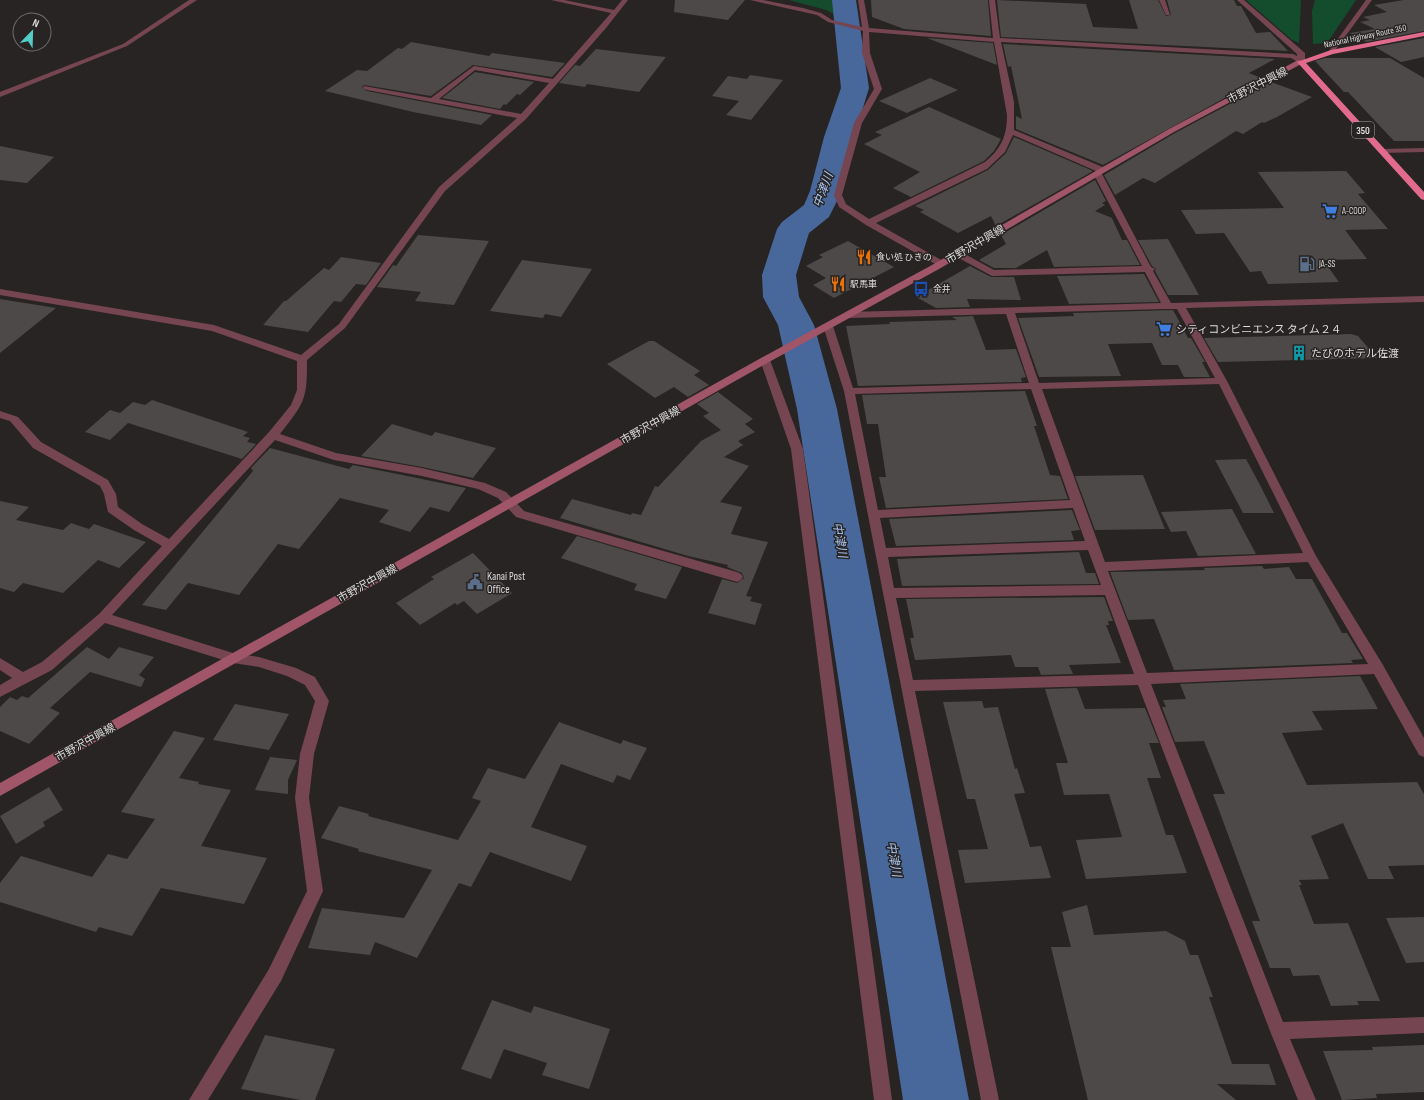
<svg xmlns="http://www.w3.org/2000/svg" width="1424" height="1100" font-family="'Sofia Sans Condensed','Noto Sans JP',sans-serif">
  <rect width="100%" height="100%" fill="#272423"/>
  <path fill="#144d2e" d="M789,0H838L840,17L826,10Z
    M1246,0H1301L1299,43L1292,40Z
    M1315,0H1356L1327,43L1313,44L1312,11Z"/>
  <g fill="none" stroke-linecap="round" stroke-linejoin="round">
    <path fill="#48689c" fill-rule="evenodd" d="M832,0H856L869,88L854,137L842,191L829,217L809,233L796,275L799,297L814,325L837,409L969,1100H903L797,409L778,325L763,297L762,275L777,229L782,222L804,205L810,191L824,137L841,88Z"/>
  </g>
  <path fill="#4d4948" d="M675,0H745L728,20L674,12Z
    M871,0H988L991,36L904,29L872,17Z
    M997,0L1086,4L1093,27L1138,29L1129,0H1158L1166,16L1171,15L1167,0H1234L1237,6H1241L1256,33L1270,32L1288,51L1001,37Z
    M1404,0H1424V31L1366,42L1350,33L1375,29L1360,22L1370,20L1363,17L1387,12L1374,5Z
    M927,38L993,43L997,65Z
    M1424,38V57L1401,62L1375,47Z
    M411,42L489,56L492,53L565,63L552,77L473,65L431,96L364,85L362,87L367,91L492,115L481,125L413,112L325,91L357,70L367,71L398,48L402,49Z
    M1003,44L1275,59L1249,73L1261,78L1103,165L1016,129V116L1022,119L1011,66L1008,67Z
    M596,49L637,54L666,57L639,92L587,84L585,87L559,83L575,65L580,66Z
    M1325,58H1390L1424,78V141H1394L1348,92H1344L1315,61Z
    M475,72L534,82L520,95L517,94L506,105L504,104L500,109L442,98Z
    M750,75L783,80L751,120L726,115L739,101L712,96L728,76L747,79Z
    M930,78L958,90L907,113L879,101Z
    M1271,82L1312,97L1277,117L1264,123L1262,122L1243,134L1236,131L1155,183L1143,178L1115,195L1104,175L1175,133Z
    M929,107L1001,139L994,151L984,161L911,197L893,188L920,172L864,144L882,135L875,132Z
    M1014,137L1093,171L996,226L991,216L958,233L920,212L924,210L915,206L988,170L1006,153Z
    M0,146L54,157L27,183L0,180Z
    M1346,171L1365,193L1358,194L1388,229L1345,230L1367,259L1323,260L1339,282L1268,284L1261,271L1250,272L1224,233L1196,234L1181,210L1284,208L1258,172Z
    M1095,180L1106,201L1102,203L1105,205L1095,211L1112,218L1122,240H1127L1140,265L1054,267L1047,250L1016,268H994L979,260L1006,244L1001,235Z
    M418,235L489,241L454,305L415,301L421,292L377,287L393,265L396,266Z
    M1168,239L1199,295H1168L1155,271L1156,269L1152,266L1138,240Z
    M848,241L894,267L834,298L813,285L826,278L806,266L823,257L819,255Z
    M341,257L381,263L366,285L356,284L341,302L334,301L308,332L263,325L284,301H286L324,268L329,270Z
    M522,260L592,269L561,317L545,314L543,318L490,311Z
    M970,266L991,277H1014L1021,300L967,299L970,307L936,308L916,297Z
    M1144,274L1159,302L1069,304L1057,276Z
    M0,299L56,308L0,353Z
    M1173,310L1188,338H1191L1205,362H1202L1210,377H1184L1178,365H1162L1152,343L1108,344L1121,376L1039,377L1018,318L1074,316L1073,313Z
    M973,316L986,350L1016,349L1026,377L1021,378L1022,382L858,386L846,326L890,324L889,322L957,320L952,317Z
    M1351,334L1358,336L1377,358L1218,362L1204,338Z
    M649,341H654L700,371L694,375L709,385L688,397L674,387L655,398L607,364Z
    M1025,391L1037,426H1034L1050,475L1060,476L1068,499L886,508L879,477H886L878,424H867L862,395Z
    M718,392L753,419L745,424L755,432L738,441L743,445L724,457L749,466L720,502L742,507L731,534L768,542L746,596L752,597L750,601L762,604L755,625L708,613L722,579L737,583L744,578L742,573L727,567L728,565L688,556L560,518L572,499L631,515L632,513L641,515L655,486L658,487L701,441L721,430L703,416L709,413L697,404Z
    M152,400L248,432L243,436L250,438L247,442L256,444L242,459L128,423L110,440L85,432L110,410L120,413L133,402L145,405Z
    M392,424L432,436L435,432L496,448L473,478L422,467L361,456Z
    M270,448L349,469L353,465L466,488L449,512L430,507L410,532L379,522L389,510L340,498L299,549L278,544L239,595L188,583L166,610L142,605L253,471L251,468Z
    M1246,459L1260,485L1274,513H1243L1215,460Z
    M1143,475L1165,529L1095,530L1075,476Z
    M0,501L29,507L16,520L63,530L71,523L89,529L94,524L146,542L119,568L98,560L63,593L23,583L14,592L0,588Z
    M1232,509L1256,554L1198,556L1186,531L1171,532L1161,512Z
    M1072,510L1080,530L1071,531L1074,540L896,546L889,519Z
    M577,536L682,567L666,599L634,590L637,584L561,558Z
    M1079,552L1086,573H1095L1099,584L902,586L897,559Z
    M473,553L512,593L477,614L464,601L457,605L455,603L420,625L396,603L434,579L431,577Z
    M1262,566L1264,569L1289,567L1296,579H1312L1342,633H1347L1363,659L1351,660L1353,663L1174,670L1154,619L1128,620L1110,572L1205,570L1204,568Z
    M1104,597L1113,621H1108L1109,625H1106L1121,663L1069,665L1073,674L1041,675L1038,667H1015L1011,655L915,660L910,638H914L906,599Z
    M87,647L109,659L119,647L154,657L139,675L145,679L141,687L90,672L50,708L60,713L29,744L0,731V707L10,697L17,700L22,696L28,698Z
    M1360,676L1378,709L1312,711L1323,730L1282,733L1307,785L1417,782L1424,794V865L1388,866L1394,879H1368L1343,823L1311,836L1329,879L1299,880L1302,885H1299L1314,924L1348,923L1380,1001H1357L1359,1005L1331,1006L1319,975L1293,976L1290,968H1270L1252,921H1260L1213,794H1225L1204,741L1175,742L1162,707H1166L1163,700L1186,699L1180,684Z
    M1077,688L1085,709L1145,708L1159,743H1149L1161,778H1147L1166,835H1173L1187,873L1086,879L1076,840L1122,837L1109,794L1064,795L1056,763H1068L1045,689Z
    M982,701L984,708L998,707L1015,769L1017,768L1025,793L1014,794L1030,847L1041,846L1051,878L965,883L958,850L988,849L975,799H967L943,702Z
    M235,704L289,714L269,750L213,740Z
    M559,722L621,744L623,740L647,748L630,780L617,775L613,783L561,764L531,827L587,846L571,881L490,852L471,887L459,883L417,958L375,942L370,955L308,948L322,908L404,918L432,870L358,851L359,849L321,838L339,806L369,814L368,816L458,840L481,801L472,798L488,768L525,779Z
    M174,731L205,738L179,778L199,782L198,784L231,790L201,846L267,858L244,904L161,888L132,936L99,927L96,932L0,902V883L21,856L92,877L108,854L127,859L155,819L121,812Z
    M270,757L297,760L288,780V794L255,790Z
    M49,787L63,810L43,822L45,826L16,844L0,816Z
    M1087,905L1094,935L1166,931L1185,941L1190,955H1198L1213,997H1209L1232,1064H1269L1276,1085L1217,1084L1236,1100H1088L1051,947H1071L1062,912Z
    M1424,917V962L1406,963L1386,918Z
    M492,1000L531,1013L534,1006L610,1029L589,1089L542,1075L547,1063L504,1049L491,1079L461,1069Z
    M265,1035L335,1049L315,1100H301L241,1089Z
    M1424,1045V1092L1376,1094L1377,1098L1342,1100L1323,1051L1373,1050L1372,1047Z"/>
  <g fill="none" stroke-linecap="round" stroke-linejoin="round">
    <path fill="#754551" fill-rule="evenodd" d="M189,0H197L127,46L0,97V92L123,44Z
      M551,0H564L614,10L622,0H628L606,28L526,119L445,191L345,328L307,360C307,400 305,402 280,434L336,453L422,468L485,483L506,492L524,511L737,572L741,574L743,577L741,580L737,582L516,517L498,498L478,489L422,476L334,460L275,440L112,615L233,653L259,657L296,668L315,677L329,701L314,754L309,798L323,891L281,981L208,1100H189L269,969L307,891L295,798L300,754L315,701L305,685L287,676L259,667L233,663L105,623L52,670L0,697V685L12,678L0,670V658L23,672L42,662L99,614L162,546L134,530L108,512L104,494L100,486L33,448L10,421L0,418V411L18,417L41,442L108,480L116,494L118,507L142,524L169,539L269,432L291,405L297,390V361L212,331L0,295V289L214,325L301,355L339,324L439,187L517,118L367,90L363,88L364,86L431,98L474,66L553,79L611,13ZM475,70L549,83L521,114L439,99Z
      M750,0H763L803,8L821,13L832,20L862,27L858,0H864L869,28L993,38L989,0H995L1000,38L1293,54L1297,56V54L1237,0H1244L1305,53V62L1301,64L1291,58L1001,42L1014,102V130L1105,168V172H1101L1151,267L1155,269L1153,271L1171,303L1424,296V302L1186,308L1227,381L1316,556L1383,665L1424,738V757L1419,755L1374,674L1151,684L1283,1022L1424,1017V1033L1290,1039L1316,1100H1298L1270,1031L1138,685L915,691L999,1100H981L844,391L823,326L828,323L833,326L853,388L1029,383L1006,314L849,318L844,315L849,312L1161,303L1145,272L992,276L955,256V252H961L994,270L1142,266L1093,173L1096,171L1013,135L1005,152L987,169L876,223L943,261V265H937L866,225L839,207L834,195L854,123L874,89L862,53L863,31L828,22L817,15ZM869,32L994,42L1007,115C1007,136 1001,149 985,162L869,219L846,204L842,195L862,123L882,89L870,53ZM1165,309H1177L1215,378L1039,383L1015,313ZM1219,384L1303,553L1105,562L1042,389ZM1031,389L1070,500L878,510L855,394ZM1073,508L1085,541L886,548L880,518ZM1088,550L1101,585L894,588L888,557ZM1308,562L1368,664L1147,673L1108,571ZM1105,595L1134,674L913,680L896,598Z
      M1159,0H1165L1170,15H1166Z
      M1366,0H1372L1333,53H1329V51Z
      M1424,148V152L1382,153L1378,151L1382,149Z
      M765,357L770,360L803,449L892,1100H874L791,449L760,360Z"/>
    <path fill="#a15569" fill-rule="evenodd" d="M1298,60L1305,62L1174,132L939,269L769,362L0,796V783L761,358L932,265L1169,129Z"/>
    <path fill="#e26b8d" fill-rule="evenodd" d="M1424,32V36L1333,54L1306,63L1424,192V200L1421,199L1297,62L1331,50Z"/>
  </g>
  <defs>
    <symbol id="supermarket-bare" viewBox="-9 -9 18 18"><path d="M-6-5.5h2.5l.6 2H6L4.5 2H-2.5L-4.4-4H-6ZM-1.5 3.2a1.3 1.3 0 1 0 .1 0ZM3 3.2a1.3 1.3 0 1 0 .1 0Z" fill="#3f7fe0" stroke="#272423" stroke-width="2.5" paint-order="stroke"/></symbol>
    <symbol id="restaurant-bare" viewBox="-9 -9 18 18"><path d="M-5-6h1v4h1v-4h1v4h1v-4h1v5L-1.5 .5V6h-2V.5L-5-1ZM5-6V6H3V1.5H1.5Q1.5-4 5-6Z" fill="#e8710a" stroke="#272423" stroke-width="2.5" paint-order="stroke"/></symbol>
    <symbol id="fuel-bare" viewBox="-9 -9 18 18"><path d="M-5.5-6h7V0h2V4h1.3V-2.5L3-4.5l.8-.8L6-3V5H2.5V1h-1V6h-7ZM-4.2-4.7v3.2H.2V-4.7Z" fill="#5c6f8a" stroke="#272423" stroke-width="2.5" paint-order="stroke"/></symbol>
    <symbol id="bus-bare" viewBox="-9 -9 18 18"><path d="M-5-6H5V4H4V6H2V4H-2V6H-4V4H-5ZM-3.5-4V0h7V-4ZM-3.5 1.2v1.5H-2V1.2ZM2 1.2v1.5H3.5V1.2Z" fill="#1a4fb4" stroke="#272423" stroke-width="2.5" paint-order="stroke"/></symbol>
    <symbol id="building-bare" viewBox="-9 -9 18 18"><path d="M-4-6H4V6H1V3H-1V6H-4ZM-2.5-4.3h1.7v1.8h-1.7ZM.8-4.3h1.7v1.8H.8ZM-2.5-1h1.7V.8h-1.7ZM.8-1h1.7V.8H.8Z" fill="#0f9aa8" stroke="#272423" stroke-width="2.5" paint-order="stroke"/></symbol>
    <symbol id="civic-bare" viewBox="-9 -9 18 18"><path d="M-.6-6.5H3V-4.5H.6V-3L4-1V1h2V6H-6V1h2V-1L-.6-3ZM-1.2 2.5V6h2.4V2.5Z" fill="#5c6f8a" stroke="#272423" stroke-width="2.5" paint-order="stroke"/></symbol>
  </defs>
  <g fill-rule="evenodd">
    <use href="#supermarket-bare" x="1319" y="200" width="22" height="22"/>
    <use href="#restaurant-bare" x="853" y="246" width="22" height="22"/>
    <use href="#fuel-bare" x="1296" y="253" width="22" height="22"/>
    <use href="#restaurant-bare" x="827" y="273" width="22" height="22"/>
    <use href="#bus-bare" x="910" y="278" width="22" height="22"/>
    <use href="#supermarket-bare" x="1153" y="318" width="22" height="22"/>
    <use href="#building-bare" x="1288" y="342" width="22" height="22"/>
    <use href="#civic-bare" x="464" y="571" width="22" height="22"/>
  </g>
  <g text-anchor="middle" stroke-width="3" stroke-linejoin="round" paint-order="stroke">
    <g font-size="9" fill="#dddbdb" stroke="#272423">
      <text transform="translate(1365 36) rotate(-12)" y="3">National Highway Route 350</text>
    </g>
    <g font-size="9" fill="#dddbdb" stroke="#272423" text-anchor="start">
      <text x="1342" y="214">A-COOP</text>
      <text x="876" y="260">食い処 ひきの</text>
      <text x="1319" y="267">JA-SS</text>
      <text x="850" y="287">駅馬車</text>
      <text x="933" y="292">金井</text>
    </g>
    <rect fill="#272423" stroke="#a6a4a4" stroke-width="1" x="1352" y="122" width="22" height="16" rx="3"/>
    <g font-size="10" font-weight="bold" fill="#dddbdb">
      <text x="1363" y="134">350</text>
    </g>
    <g font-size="11" fill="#dddbdb" stroke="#272423">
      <text transform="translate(1257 85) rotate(-27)" y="4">市野沢中興線</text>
      <text transform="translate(975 244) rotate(-30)" y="4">市野沢中興線</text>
      <text transform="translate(650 425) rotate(-29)" y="4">市野沢中興線</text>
      <text transform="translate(367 583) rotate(-29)" y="4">市野沢中興線</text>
      <text transform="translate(85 742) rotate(-29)" y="4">市野沢中興線</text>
    </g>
    <g font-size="11" fill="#dddbdb" stroke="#272423" text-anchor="start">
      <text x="1176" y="333">シティコンビニエンス タイム２４</text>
      <text x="1311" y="357">たびのホテル佐渡</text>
      <text x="487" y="580">Kanai Post<tspan x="487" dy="13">Office</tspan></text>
    </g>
    <g font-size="12" font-style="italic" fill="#abc8f6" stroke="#272423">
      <text transform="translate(823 190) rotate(-70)" y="4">中津川</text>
      <text transform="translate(840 540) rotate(80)" y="4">中津川</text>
      <text transform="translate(894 859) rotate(80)" y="4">中津川</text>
    </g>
  </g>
  <g transform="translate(32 32) rotate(23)"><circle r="19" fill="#272423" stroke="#706d6d"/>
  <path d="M0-3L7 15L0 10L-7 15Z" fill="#54cdc7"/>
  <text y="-6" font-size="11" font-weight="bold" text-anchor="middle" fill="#dddbdb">N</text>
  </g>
</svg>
